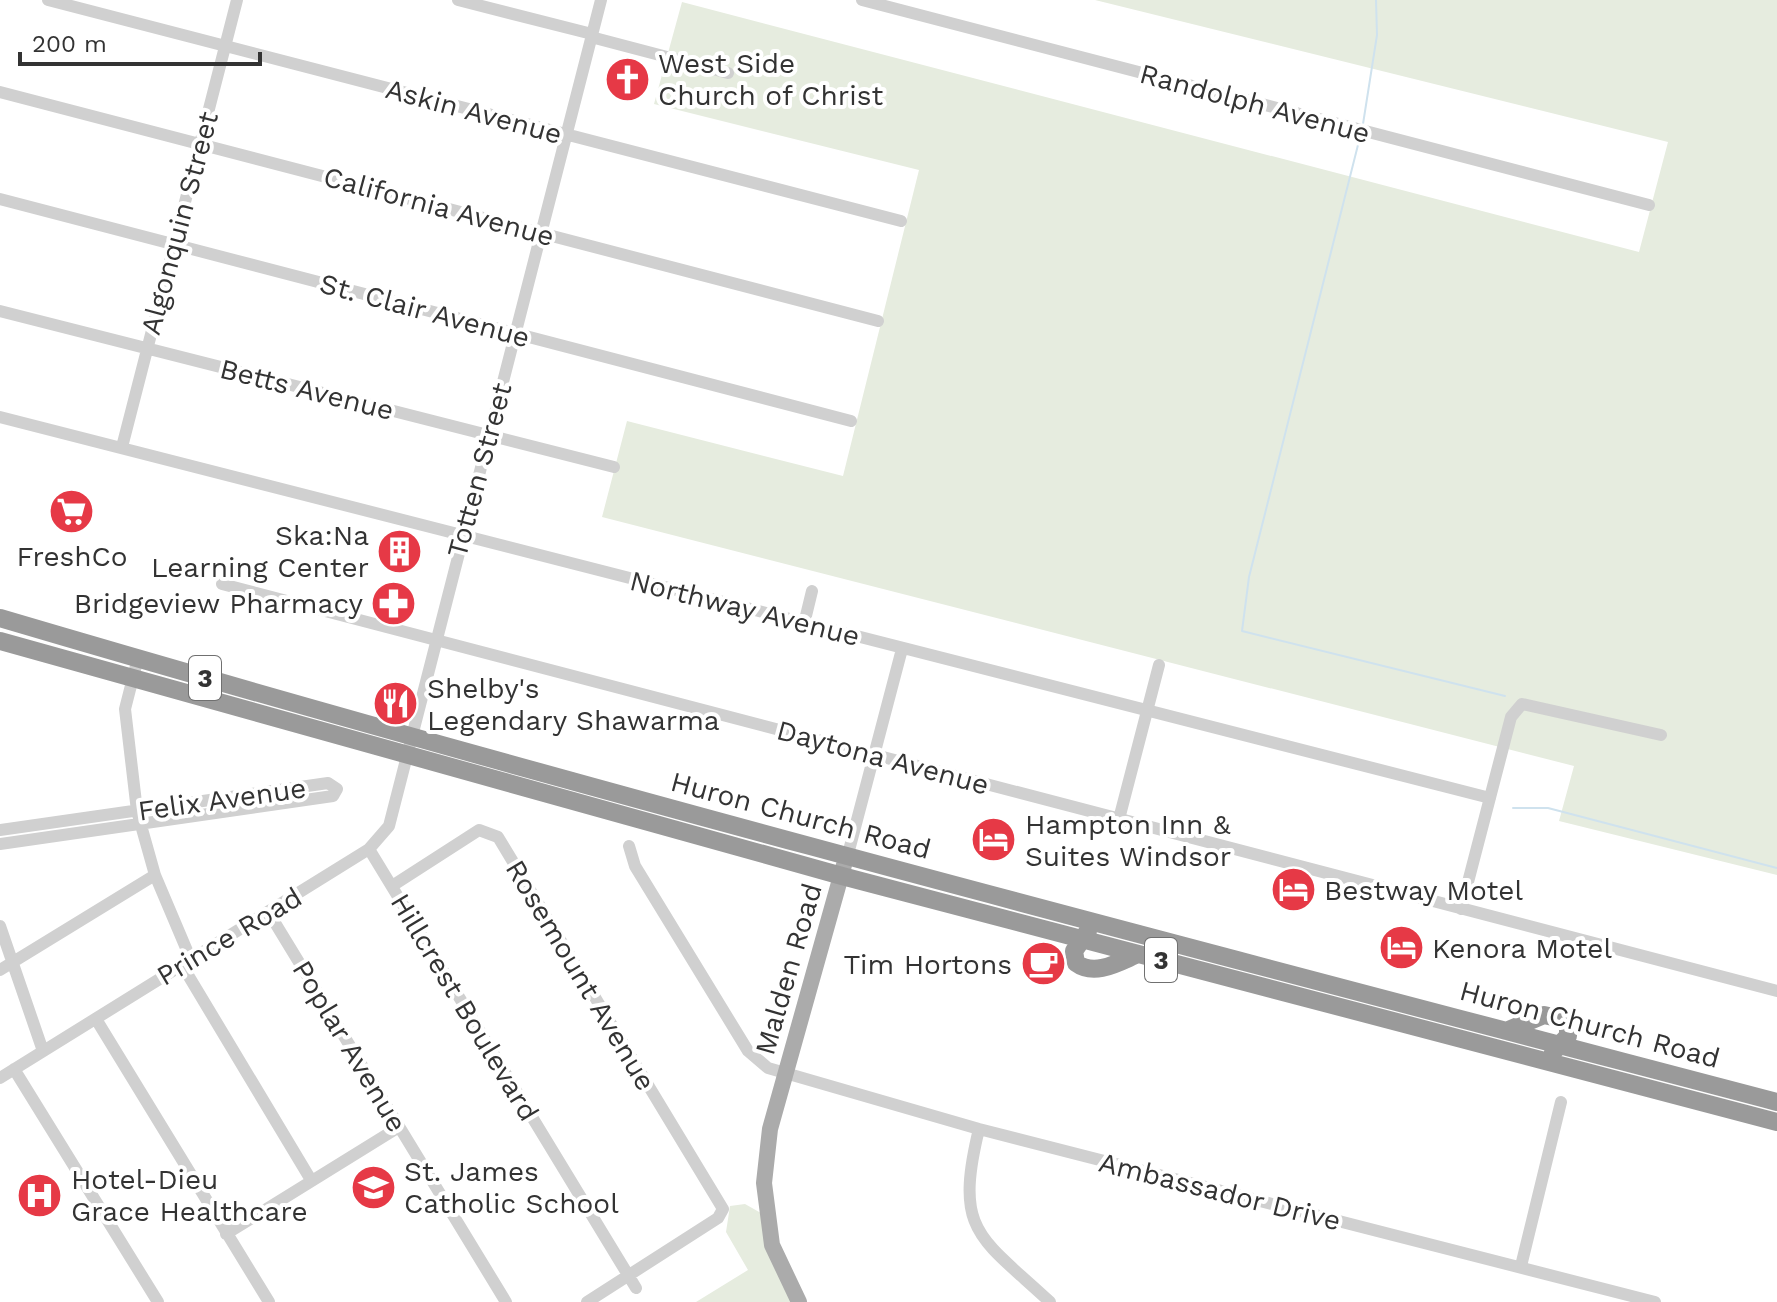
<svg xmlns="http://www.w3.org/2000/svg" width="1777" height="1302" font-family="'Work Sans',sans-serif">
  <rect width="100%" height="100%" fill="#fff"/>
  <path fill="#e6ecdf" d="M1095,0H1777V875L1559,821L1574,766L602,517L627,421L843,476L919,170L654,104L682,2L1639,252L1668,142Z
    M745,1204L768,1217L800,1302H696L748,1270L726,1232L730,1206Z"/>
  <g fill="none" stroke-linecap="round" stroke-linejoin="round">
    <path stroke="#cfe2ee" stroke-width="2" d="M1363,124L1377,35L1376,0
      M1360,137L1249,577L1242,631L1505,696
      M1513,808H1548L1777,868"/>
    <path stroke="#d0d0d0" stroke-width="12" d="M48,0L901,221
      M458,0L592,34
      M862,0L1649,205
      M591,37L728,73
      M0,92L878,321
      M0,199L851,421
      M0,311L614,467
      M0,417L1490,798
      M122,447L237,0
      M222,584L1777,991
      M804,624L812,591
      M138,658L125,709L137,811L155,875L191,960
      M1119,819L1159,665
      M0,830L328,783L337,789L333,796L326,797L0,844
      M629,846L635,866L748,1051L768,1068L979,1129L1655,1302
      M369,849L636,1288
      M847,858L902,649
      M392,886L479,830L498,837L723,1209L718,1218L587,1302
      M1461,909L1511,717L1522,704L1661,735
      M269,913L506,1302
      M0,926L43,1051
      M182,965L311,1180
      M0,970L155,875
      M96,1019L269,1302
      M14,1069L158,1302
      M0,1078L369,849L389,826L601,0
      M979,1129C954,1232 979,1236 1050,1302
      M226,1234L399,1127
      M1521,1266L1561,1102"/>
    <path stroke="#ababab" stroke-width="16" d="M799,1302L772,1245L764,1183L770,1129L844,865"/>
    <path stroke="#9a9a9a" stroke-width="18" d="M0,618C589,792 1183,946 1777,1102
      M0,641L842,876L1777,1122
      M1088,931L1074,951L1076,963C1095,977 1119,962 1138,954
      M1506,1031L1544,1015L1562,1019L1568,1027V1036L1553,1052"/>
  </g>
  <defs>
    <symbol id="church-disc" viewBox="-11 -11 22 22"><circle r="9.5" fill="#e63946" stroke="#fff"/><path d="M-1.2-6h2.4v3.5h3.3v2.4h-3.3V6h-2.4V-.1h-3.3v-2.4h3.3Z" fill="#fff"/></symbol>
    <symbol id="supermarket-disc" viewBox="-11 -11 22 22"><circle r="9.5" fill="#e63946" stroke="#fff"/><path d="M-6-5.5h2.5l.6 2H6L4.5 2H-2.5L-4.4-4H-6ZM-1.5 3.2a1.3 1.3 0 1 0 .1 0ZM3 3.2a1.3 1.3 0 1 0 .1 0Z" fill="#fff"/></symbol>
    <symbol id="building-disc" viewBox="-11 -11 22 22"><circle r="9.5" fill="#e63946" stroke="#fff"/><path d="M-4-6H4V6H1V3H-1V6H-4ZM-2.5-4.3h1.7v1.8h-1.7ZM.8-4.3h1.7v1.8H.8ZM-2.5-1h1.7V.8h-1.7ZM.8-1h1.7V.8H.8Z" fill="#fff"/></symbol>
    <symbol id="pharmacy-disc" viewBox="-11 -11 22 22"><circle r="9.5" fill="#e63946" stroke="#fff"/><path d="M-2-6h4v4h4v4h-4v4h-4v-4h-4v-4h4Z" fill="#fff"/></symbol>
    <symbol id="restaurant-disc" viewBox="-11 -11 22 22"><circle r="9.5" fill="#e63946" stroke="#fff"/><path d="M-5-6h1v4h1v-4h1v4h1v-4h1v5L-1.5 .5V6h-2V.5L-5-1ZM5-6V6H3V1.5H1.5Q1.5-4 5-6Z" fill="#fff"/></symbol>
    <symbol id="hotel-disc" viewBox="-11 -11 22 22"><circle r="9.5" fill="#e63946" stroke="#fff"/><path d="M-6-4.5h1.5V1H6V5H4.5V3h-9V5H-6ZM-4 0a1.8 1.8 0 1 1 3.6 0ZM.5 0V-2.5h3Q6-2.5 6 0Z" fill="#fff"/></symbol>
    <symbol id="cafe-disc" viewBox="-11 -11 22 22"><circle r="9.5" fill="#e63946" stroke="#fff"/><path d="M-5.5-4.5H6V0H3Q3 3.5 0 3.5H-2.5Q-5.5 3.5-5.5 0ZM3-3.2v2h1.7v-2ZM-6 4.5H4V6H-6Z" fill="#fff"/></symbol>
    <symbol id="school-disc" viewBox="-11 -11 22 22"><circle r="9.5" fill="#e63946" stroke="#fff"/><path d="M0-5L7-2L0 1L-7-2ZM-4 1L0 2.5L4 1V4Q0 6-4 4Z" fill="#fff"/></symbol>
    <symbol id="hospital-disc" viewBox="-11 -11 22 22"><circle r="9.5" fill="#e63946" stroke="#fff"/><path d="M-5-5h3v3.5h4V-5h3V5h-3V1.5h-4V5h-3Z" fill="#fff"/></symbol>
  </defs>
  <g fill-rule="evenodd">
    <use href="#church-disc" x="602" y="54" width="51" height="51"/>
    <use href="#supermarket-disc" x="46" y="486" width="51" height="51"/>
    <use href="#building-disc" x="374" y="526" width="51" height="51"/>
    <use href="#pharmacy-disc" x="368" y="578" width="51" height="51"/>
    <use href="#restaurant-disc" x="370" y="678" width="51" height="51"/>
    <use href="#hotel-disc" x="968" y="814" width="51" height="51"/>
    <use href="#hotel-disc" x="1268" y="864" width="51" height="51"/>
    <use href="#hotel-disc" x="1376" y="922" width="51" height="51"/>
    <use href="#cafe-disc" x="1018" y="938" width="51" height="51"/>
    <use href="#school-disc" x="348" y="1162" width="51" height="51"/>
    <use href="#hospital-disc" x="14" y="1170" width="51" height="51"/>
  </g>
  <g text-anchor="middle" stroke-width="8" stroke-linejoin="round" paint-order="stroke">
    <g fill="#fff" stroke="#707070" stroke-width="2">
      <rect x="189" y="656" width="32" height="44" rx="6"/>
      <rect x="1145" y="938" width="32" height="44" rx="6"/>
    </g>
    <g font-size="26" font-weight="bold" fill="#333">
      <text x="205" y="687">3</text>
      <text x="1161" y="969">3</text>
    </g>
    <g font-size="28" fill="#333" stroke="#fff" text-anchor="start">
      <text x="658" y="73">West Side<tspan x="658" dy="32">Church of Christ</tspan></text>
      <text x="369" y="545" text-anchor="end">Ska:Na<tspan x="369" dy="32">Learning Center</tspan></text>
      <text x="72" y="566" text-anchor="middle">FreshCo</text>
      <text x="363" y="613" text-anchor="end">Bridgeview Pharmacy</text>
      <text x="427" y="698">Shelby's<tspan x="427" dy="32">Legendary Shawarma</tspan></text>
      <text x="1025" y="834">Hampton Inn &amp;<tspan x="1025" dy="32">Suites Windsor</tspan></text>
      <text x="1324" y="900">Bestway Motel</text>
      <text x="1432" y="958">Kenora Motel</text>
      <text x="1012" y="974" text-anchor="end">Tim Hortons</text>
      <text x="404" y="1181">St. James<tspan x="404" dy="32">Catholic School</tspan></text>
      <text x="71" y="1189">Hotel-Dieu<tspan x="71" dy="32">Grace Healthcare</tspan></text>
    </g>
    <g font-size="28" fill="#333" stroke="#fff">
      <text transform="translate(1255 103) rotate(15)" y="10">Randolph Avenue</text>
      <text transform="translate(474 111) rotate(15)" y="10">Askin Avenue</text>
      <text transform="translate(439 206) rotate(15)" y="10">California Avenue</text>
      <text transform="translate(179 223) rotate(-75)" y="10">Algonquin Street</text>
      <text transform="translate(425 310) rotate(15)" y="10">St. Clair Avenue</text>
      <text transform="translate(307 389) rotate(14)" y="10">Betts Avenue</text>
      <text transform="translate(479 470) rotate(-75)" y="10">Totten Street</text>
      <text transform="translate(745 608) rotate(14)" y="10">Northway Avenue</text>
      <text transform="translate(883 757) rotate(15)" y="10">Daytona Avenue</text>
      <text transform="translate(222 799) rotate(-8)" y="10">Felix Avenue</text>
      <text transform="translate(801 815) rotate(15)" y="10">Huron Church Road</text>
      <text transform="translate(229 936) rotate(-31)" y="10">Prince Road</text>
      <text transform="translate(788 969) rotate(-74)" y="10">Malden Road</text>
      <text transform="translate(581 975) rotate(59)" y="10">Rosemount Avenue</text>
      <text transform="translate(465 1007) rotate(59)" y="10">Hillcrest Boulevard</text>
      <text transform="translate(1590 1024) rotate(15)" y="10">Huron Church Road</text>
      <text transform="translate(350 1046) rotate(59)" y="10">Poplar Avenue</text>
      <text transform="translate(1220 1191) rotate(14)" y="10">Ambassador Drive</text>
    </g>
  </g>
  <path d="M20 52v12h240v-12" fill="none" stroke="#333333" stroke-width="4"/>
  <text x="32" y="52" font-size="24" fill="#333333" stroke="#ffffff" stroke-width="6" paint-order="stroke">200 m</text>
</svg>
